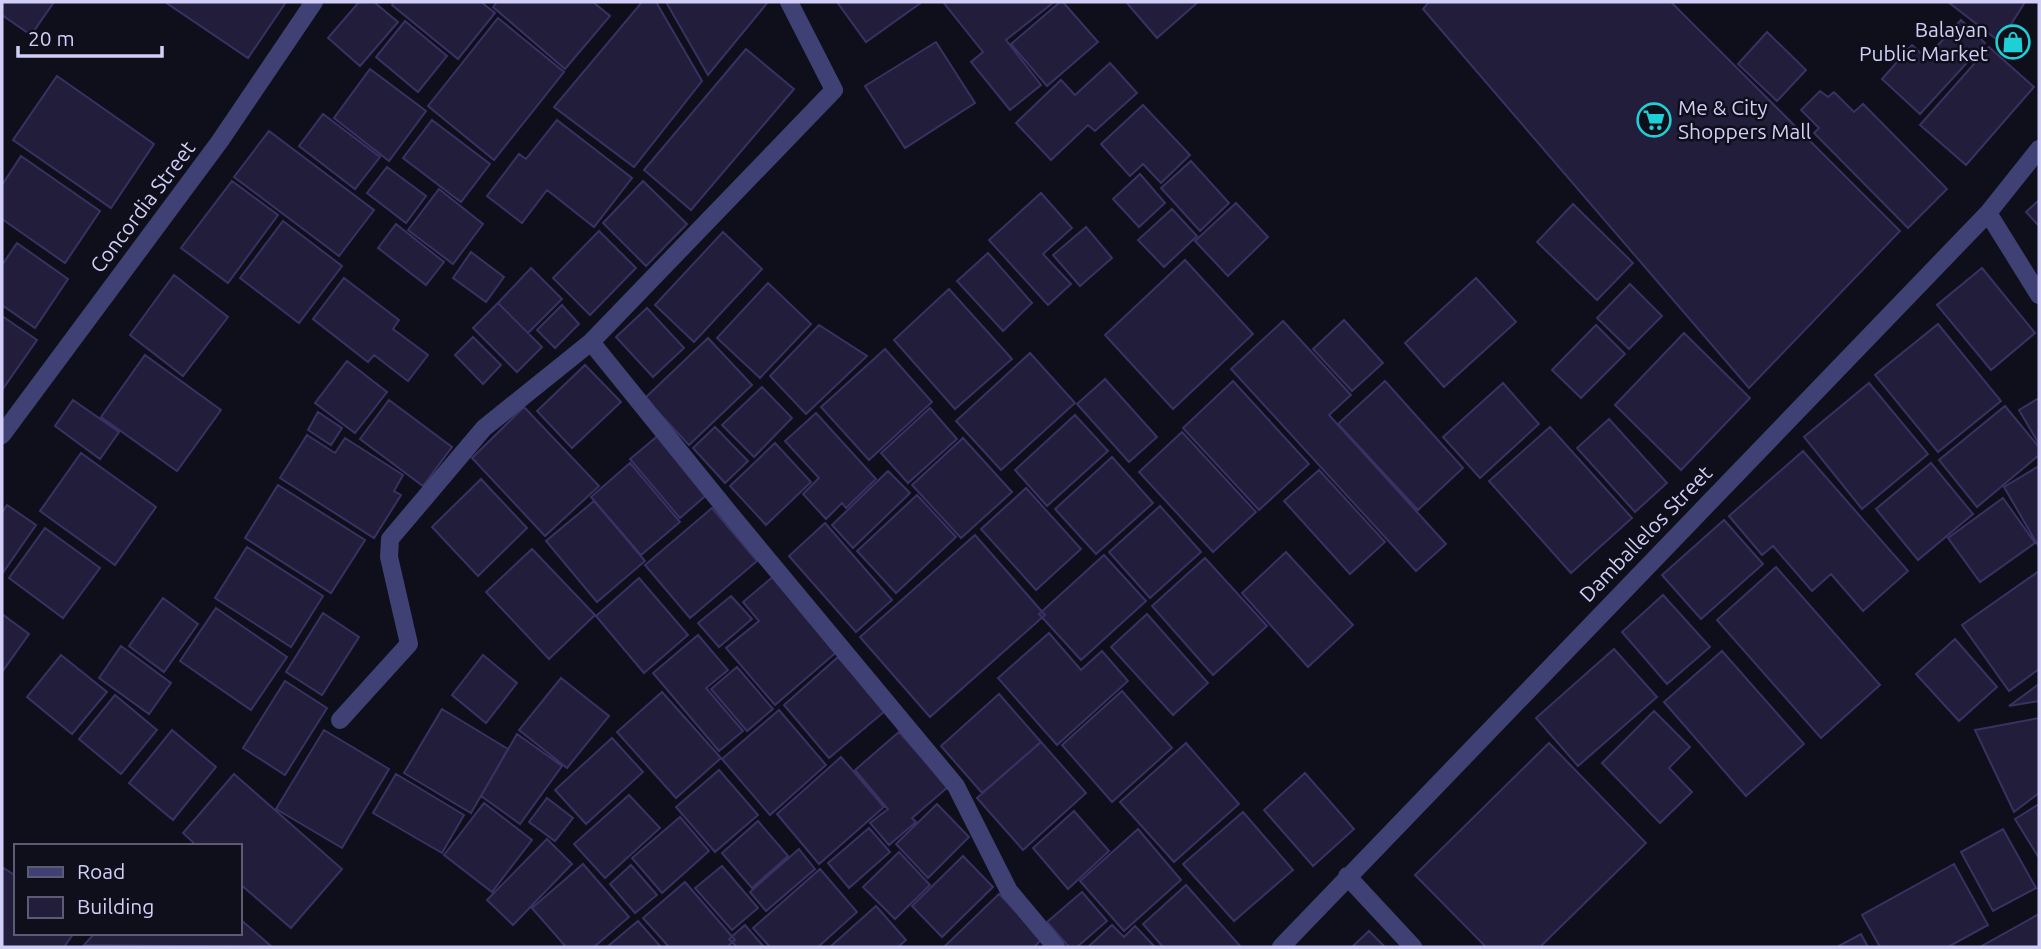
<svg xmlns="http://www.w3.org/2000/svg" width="2041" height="949" font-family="Ubuntu,sans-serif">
  <rect width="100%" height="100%" fill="#0f0e1b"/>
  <path fill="#211d3a" stroke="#383263" stroke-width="2" d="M2,2H54L31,35L2,15Z
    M165,2H286L248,58Z
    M359,2H374L398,22L360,66L328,38Z
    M394,2H481L495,13L458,59L392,5Z
    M497,2H593L610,16L565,69L493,7Z
    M642,2H656L702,81L634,167L554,107Z
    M666,2H768L708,75Z
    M837,2H922L866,42Z
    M943,2H1054L1006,40L1041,85L1010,110L971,62L983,52Z
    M1060,2H1063L1098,42L1047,86L1011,44Z
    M1126,2H1198L1157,38Z
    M1429,2H1671L1900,231L1749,388L1423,9Z
    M1948,2H2025L2000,42Z
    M498,18L564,72L494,160L428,106Z
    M1961,20L1985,43L1920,114L1882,79L1912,45L1926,58Z
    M405,21L447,56L418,92L376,57Z
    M1767,32L1806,70L1777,101L1738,64Z
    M936,42L975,103L905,148L865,86Z
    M1989,47L2034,87L1966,165L1920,125Z
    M746,49L794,89L691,210L644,170Z
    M1110,63L1137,93L1095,131L1088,125L1051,160L1016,123L1061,80L1075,95Z
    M370,69L426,111L389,161L334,118Z
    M57,76L154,144L111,208L13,140Z
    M1820,91L1828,97L1834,92L1854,112L1863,104L1947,189L1908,228L1814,133L1819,128L1801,110Z
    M1143,105L1190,155L1161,183L1143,164L1130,176L1101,144Z
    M323,114L380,157L355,189L299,146Z
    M432,120L490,164L461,202L403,158Z
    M557,120L632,178L594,227L547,190L522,223L487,196L519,154L526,159Z
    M269,131L374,210L339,256L234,177Z
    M21,156L100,211L65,263L2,219V185Z
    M1191,161L1229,203L1200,231L1161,188Z
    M387,167L426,196L406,223L367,193Z
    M1140,174L1165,203L1139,227L1113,199Z
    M232,181L278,215L228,283L181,248Z
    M643,181L687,224L646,266L603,223Z
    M439,189L483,224L453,264L408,230Z
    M1041,193L1072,228L1043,254L1071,284L1048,305L989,240Z
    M2039,200V226L2026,212Z
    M1236,203L1268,237L1228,276L1195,241Z
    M1573,204L1633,263L1597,300L1537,242Z
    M1172,209L1197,236L1164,267L1138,240Z
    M283,221L342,266L299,323L240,278Z
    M396,224L444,262L426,285L378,248Z
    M1086,227L1112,258L1080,286L1053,255Z
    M599,231L636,268L590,315L553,278Z
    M723,232L762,269L694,342L655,305Z
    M17,243L68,279L35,328L2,305V265Z
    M471,252L504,277L486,302L453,278Z
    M988,253L1032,303L1003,331L957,281Z
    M1185,260L1253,334L1173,409L1105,335Z
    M531,268L562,299L528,333L498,303Z
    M1982,268L2035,333L1991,370L1937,305Z
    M174,275L228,317L183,376L130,335Z
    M344,278L399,320L393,329L428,355L408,381L374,355L368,362L313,319Z
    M1476,278L1516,322L1444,387L1405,343Z
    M768,283L811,324L760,378L717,338Z
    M1630,284L1662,316L1629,349L1597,318Z
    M949,289L1012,359L955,409L894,340Z
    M498,303L542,347L517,372L473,328Z
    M562,305L579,324L555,348L537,330Z
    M647,308L684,348L653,377L616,337Z
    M2,316L37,340L2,390Z
    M1344,320L1383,363L1352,391L1313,349Z
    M1283,321L1351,395L1329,415L1446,544L1416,571L1231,369Z
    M1938,324L2001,401L1938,452L1875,375Z
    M819,325L867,356L806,414L770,376Z
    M1596,325L1625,354L1581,398L1552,370Z
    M1684,333L1750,398L1681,470L1615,405Z
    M473,337L501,365L483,384L455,355Z
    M708,338L752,385L689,445L645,398Z
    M885,349L932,402L869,460L821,407Z
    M1030,353L1075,403L1001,470L956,421Z
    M145,355L221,410L177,471L101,417Z
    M347,361L387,392L355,433L315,403Z
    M585,365L621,402L572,448L537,411Z
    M1105,379L1157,437L1129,462L1077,404Z
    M1233,381L1309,464L1259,510L1183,428Z
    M1385,381L1463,468L1418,510L1338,424Z
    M1503,383L1539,424L1480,478L1443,437Z
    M1869,383L1928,454L1862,509L1804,437Z
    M762,387L792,418L754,457L722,425Z
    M2039,398V444L2019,410Z
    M73,400L119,432L100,459L55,426Z
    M389,400L452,447L423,486L360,439Z
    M2005,406L2039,447V455L1977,507L1939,460Z
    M524,407L599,486L545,536L472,458Z
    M930,408L957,439L908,483L881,453Z
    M318,412L342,428L331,445L308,430Z
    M816,413L876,479L846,508L842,503L826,519L803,494L819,478L785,441Z
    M1075,415L1108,451L1047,506L1015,470Z
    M1609,419L1667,483L1635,512L1577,448Z
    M715,427L748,461L725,483L693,448Z
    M1550,427L1632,518L1571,573L1489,481Z
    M1182,432L1256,512L1213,552L1139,472Z
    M660,434L710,492L680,518L630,459Z
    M307,435L335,453L345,438L403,475L394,491L401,495L374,538L280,478Z
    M963,438L1012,492L961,538L912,485Z
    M775,443L811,482L766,525L730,486Z
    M1803,451L1908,571L1863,611L1831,574L1812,591L1773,546L1762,555L1729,516Z
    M81,453L156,507L115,565L40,511Z
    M1112,457L1153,503L1096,554L1055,509Z
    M630,463L680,522L641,555L591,497Z
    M1931,463L1973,514L1918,560L1876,509Z
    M2039,466V547L2004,487Z
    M1319,470L1385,542L1350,574L1284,501Z
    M888,471L910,493L853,548L832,525Z
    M481,479L527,528L478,576L432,527Z
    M278,485L365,540L331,593L245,538Z
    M1026,488L1081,549L1036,590L981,529Z
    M917,495L956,537L896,593L857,551Z
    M2003,498L2035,543L1980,582L1948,538Z
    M594,501L645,561L597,602L546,541Z
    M7,505L36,525L2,574V513Z
    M1160,506L1201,552L1150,598L1109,552Z
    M712,508L757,561L690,618L645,565Z
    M1724,520L1763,564L1701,619L1662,575Z
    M825,523L892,600L856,632L789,556Z
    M45,528L100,568L63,618L9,578Z
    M975,535L1045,615L930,717L860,637Z
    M247,547L323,596L291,647L215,598Z
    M532,549L595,615L549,659L486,592Z
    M1286,552L1353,625L1308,667L1242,593Z
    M1104,555L1146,601L1081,660L1039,614Z
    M1205,558L1267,626L1213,675L1152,606Z
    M1776,567L1880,685L1821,738L1717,620Z
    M2039,571V669L2009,691L1962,625Z
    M775,575L839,650L775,705L726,648L759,621L743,602Z
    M639,578L688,635L644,673L596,616Z
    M1663,595L1710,647L1667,684L1622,632Z
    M731,596L752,619L719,647L698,623Z
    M163,598L198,624L164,672L129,646Z
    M216,608L287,657L251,710L180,661Z
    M323,613L359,637L322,695L286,672Z
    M2,614L29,634L2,672Z
    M1147,614L1208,683L1173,715L1111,647Z
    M1049,633L1081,670L1102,651L1128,681L1057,745L998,678Z
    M698,635L728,670L706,688L743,731L719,751L653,673Z
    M1955,639L1997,687L1959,721L1916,674Z
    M121,646L171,683L149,714L99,678Z
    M1614,649L1657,697L1578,766L1536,718Z
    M1722,651L1804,744L1746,796L1664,702Z
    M61,655L107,692L72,734L27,697Z
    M483,655L517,683L486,723L452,695Z
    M838,657L885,711L829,758L784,705Z
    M737,667L773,709L747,731L711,689Z
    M561,678L609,716L567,768L519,730Z
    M285,681L327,708L285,775L243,748Z
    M2039,684V701L2009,706Z
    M1122,691L1172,748L1112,802L1062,745Z
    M662,692L721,758L676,798L617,732Z
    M999,694L1041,742L982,793L941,746Z
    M115,695L157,730L121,774L79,739Z
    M442,709L508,749L471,813L404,773Z
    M779,710L826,765L770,815L722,759Z
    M1654,711L1690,747L1669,768L1692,792L1660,823L1602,763Z
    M2039,718V793L2014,812L1975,730Z
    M172,730L216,767L173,820L129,783Z
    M324,730L389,769L342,848L276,809Z
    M899,732L948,787L912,818L916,822L889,845L870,823L888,809L855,770Z
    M517,734L562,766L520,824L481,796Z
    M612,738L643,772L586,824L555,790Z
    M1041,742L1086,793L1023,850L977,798Z
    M1186,743L1239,804L1174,862L1120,802Z
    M1549,743L1646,843L1540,947H1486L1415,875Z
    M841,757L884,807L819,864L777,814Z
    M719,770L758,815L715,852L676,807Z
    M1305,773L1354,829L1313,866L1264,810Z
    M234,774L342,869L291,928L240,884V846H197L183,833Z
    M396,774L464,815L442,853L373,813Z
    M629,795L660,828L605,878L574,844Z
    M547,798L573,818L555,841L529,822Z
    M484,803L532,840L492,892L444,855Z
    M937,804L969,837L928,878L896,844Z
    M2039,804V858L2015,819Z
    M1074,811L1109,851L1068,889L1033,848Z
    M1243,812L1293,870L1234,921L1183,864Z
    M680,817L709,851L662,893L632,858Z
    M758,821L788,856L752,888L722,853Z
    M869,828L890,852L849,888L828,863Z
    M1138,829L1181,880L1124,931L1080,881Z
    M2003,829L2036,888L1993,911L1961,852Z
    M547,839L572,864L513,925L487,900Z
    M799,849L815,869L766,911L750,892Z
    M899,852L930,885L895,919L863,887Z
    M963,856L993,887L942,937L912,906Z
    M583,864L629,917L594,947H566L532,908Z
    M1954,864L1988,925L1948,947H1880L1862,915Z
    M631,865L657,895L635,913L610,884Z
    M722,866L758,908L732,930L695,888Z
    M2,867L16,876V933H74L64,947H2Z
    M820,869L857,912L818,947H770L753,928Z
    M685,882L735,940L727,947H669L643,918Z
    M1186,885L1241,947H1163L1143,924Z
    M1082,892L1107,921L1077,947H1069L1047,922Z
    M999,894L1042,939L1034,947H944Z
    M876,906L906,940L898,947H830Z
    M2039,914V947H1980Z
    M240,919L272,947L84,945L95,933H240Z
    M638,921L661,947H607Z
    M745,925L764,947H737L729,939Z
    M1112,925L1124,937L1135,926L1155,947H1088Z
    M1369,931L1385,947H1352Z
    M1861,934L1868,947H1837Z"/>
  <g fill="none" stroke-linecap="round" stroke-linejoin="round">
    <path stroke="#3f4174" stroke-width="18" d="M789,2L834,90L591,342L730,514L956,786L1009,891L1056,947
      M1988,213L2039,295
      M2,435L220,141L314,2
      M340,720L409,644L389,557L390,539L484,428L591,342
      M1347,876L1413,947
      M1281,947L1988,213L2039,149"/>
  </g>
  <defs>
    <symbol id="shop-ring" viewBox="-11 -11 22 22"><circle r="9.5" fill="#0f0e1b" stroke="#1ecfd5" stroke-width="1.5"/><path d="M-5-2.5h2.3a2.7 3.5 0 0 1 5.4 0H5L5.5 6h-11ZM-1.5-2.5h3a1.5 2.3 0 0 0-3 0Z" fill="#1ecfd5"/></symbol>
    <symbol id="supermarket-ring" viewBox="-11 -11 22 22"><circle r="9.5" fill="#0f0e1b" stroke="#1ecfd5" stroke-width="1.5"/><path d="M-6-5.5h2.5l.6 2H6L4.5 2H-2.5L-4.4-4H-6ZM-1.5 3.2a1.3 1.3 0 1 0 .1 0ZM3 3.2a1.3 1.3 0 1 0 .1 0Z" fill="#1ecfd5"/></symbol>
  </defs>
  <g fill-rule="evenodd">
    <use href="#shop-ring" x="1994" y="23" width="38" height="38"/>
    <use href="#supermarket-ring" x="1635" y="101" width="38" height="38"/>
  </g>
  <g text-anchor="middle" stroke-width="5" stroke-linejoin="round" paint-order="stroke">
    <g font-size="21" fill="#d1cff8" stroke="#0f0e1b" text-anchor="end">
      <text x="1988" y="37">Balayan<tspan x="1988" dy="24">Public Market</tspan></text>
      <text x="1678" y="115" text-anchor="start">Me &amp; City<tspan x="1678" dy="24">Shoppers Mall</tspan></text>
    </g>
    <g font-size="21" fill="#d1cff8" stroke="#0f0e1b">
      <text transform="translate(143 207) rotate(-53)" y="7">Concordia Street</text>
      <text transform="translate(1646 534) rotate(-46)" y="7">Damballelos Street</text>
    </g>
  </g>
  <rect width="2041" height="949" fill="none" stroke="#d1cff8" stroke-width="7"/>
  <rect x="14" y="844" width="228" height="91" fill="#0f0e1b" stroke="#5d5b73" stroke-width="2"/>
  <rect x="28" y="867" width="35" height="10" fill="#3f4174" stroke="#5d5b73" stroke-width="2"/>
  <text x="77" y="879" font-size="21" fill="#d1cff8">Road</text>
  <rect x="28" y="897" width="35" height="21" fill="#211d3a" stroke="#5d5b73" stroke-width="2"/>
  <text x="77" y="914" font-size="21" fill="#d1cff8">Building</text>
  <path d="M18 46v10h144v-10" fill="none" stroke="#d1cff8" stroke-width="3.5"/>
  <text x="28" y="46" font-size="21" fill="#d1cff8" stroke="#0f0e1b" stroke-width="5" paint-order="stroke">20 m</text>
</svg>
